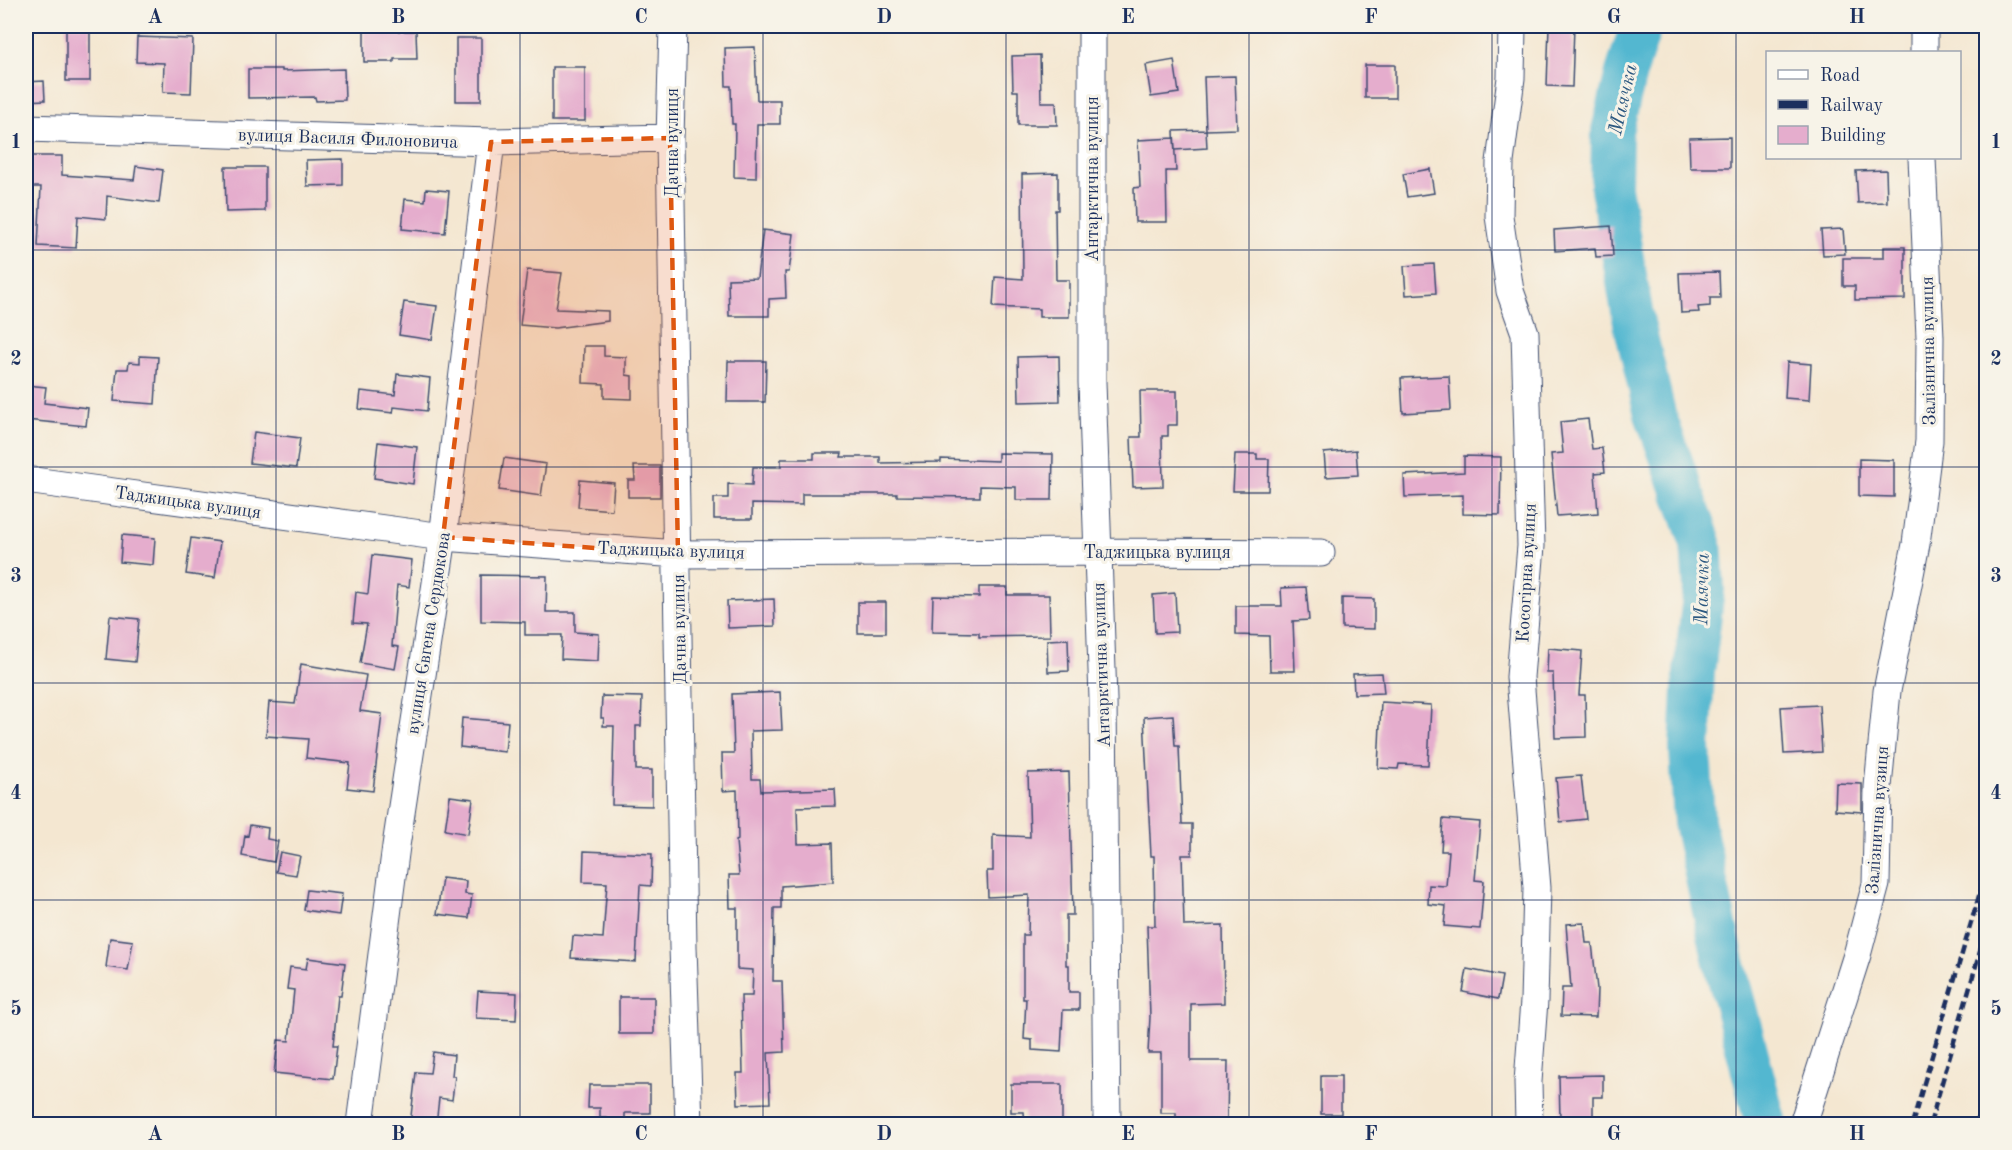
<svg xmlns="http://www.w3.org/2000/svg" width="2012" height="1150" font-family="'Old Standard TT',serif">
  <rect width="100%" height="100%" fill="#f7f3e8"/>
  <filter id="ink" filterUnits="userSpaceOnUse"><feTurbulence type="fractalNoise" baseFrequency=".0167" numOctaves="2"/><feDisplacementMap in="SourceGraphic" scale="12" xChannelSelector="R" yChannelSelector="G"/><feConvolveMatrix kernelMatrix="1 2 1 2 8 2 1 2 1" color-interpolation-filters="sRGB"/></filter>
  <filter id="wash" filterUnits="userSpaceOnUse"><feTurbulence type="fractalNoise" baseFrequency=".008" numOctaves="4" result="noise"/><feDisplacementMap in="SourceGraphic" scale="24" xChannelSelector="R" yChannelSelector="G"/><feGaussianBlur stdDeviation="1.35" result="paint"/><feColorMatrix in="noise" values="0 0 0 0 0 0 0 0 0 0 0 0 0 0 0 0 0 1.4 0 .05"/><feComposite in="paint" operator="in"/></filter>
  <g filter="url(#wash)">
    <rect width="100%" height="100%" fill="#f4e7d1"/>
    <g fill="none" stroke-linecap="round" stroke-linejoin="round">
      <path stroke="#52b7d0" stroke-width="42" d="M1641,26L1626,73L1612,131L1611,188L1634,323L1655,414L1701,543L1704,589L1694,672L1690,747L1694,822L1724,962L1766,1124"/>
    </g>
    <g id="blocks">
      <path fill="#e5adcd" d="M66,26H90V81H66Z
        M1549,26H1574L1572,87L1547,86Z
        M364,31H416L417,59H394V62H364Z
        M137,37L193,39L191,93L163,92L164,63L136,62Z
        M456,38H481V101H456Z
        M755,47L757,100H780V124H757L756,178L734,177L735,124H732L731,86H726L725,48Z
        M1040,55L1041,102H1056L1057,125H1018V91H1013L1012,56Z
        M1174,60L1179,93L1151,97L1146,65Z
        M1365,65H1395V98H1365Z
        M552,67H585V121H552Z
        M248,69H282V71L344,69L345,100L316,101L315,97L248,98Z
        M1235,76L1237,129L1206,130L1204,77Z
        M44,81L45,100L26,101V82Z
        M1206,130L1207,148L1175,150L1174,131Z
        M1730,137V168H1690L1689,138Z
        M1174,138L1176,171H1166L1167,222H1135L1134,188L1140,187L1138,140Z
        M26,156H62V175L134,180L136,166L163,170L159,203L107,196L106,219L78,216L76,248L38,246L41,187H26Z
        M343,159V185L307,186L306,160Z
        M225,167H265V211L226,212Z
        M1430,169L1434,193L1407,197L1403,174Z
        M1886,170L1887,202L1858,203L1856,171Z
        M1058,173V210H1055L1056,280H1069V317H1039V309L993,307L995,277L1023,279L1022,174Z
        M426,189L449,191L445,233L402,229L405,199L425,201Z
        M1611,226L1613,256L1596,257L1595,248L1555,251L1554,230Z
        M1843,229L1845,254L1823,255L1821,230Z
        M763,230L794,234L789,272H785L786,298L769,299V316H729L728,279L757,278Z
        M1884,247H1905V299L1855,300V286H1843V258H1884Z
        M1434,264L1436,293L1406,295L1404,266Z
        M527,270L562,273L556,309L608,311V321L555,328L520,325Z
        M1719,272L1720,298H1710V306L1698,307L1699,312L1681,313L1679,273Z
        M404,302L437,306L432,340L399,335Z
        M584,346H604V356L626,357V375L632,376V399L604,398V384L583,383Z
        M140,356L158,357L155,404L114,401L117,369H128L129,362L140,363Z
        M1059,356L1060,401L1019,402L1018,357Z
        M728,361H766L765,402H727Z
        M1787,362L1811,364L1809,400L1785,398Z
        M397,374L430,378L427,411L394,407L393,413L359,409L361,391L395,395Z
        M1449,376L1451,410L1403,413L1401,378Z
        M26,385L46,387L44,403L88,408L86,426L26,420Z
        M1140,391H1177V425H1168V436H1162L1163,486L1133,487L1131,437H1141Z
        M1588,419L1592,449L1602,448L1605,472L1595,473L1598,513L1557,516L1551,454L1563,453L1560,422Z
        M254,432L300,438L296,468L250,463Z
        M378,442L417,447L413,484L374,478Z
        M1356,450L1358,475L1326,477L1324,453Z
        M814,453H842L841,457H880V463L941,462V459L998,461V453L1053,454L1052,500H1016V487L980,486V497L897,496V494H802V505L752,504V519H714V498H728V484L752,485L753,467H781V459H814Z
        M1235,454H1257V459H1269L1268,491H1233Z
        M1464,456L1501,457L1500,515L1463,514V495L1405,497L1404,475L1464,472Z
        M504,458L546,464L541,496L499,490Z
        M1859,459L1894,460V497L1859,496Z
        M634,466H660V497H628V480H635Z
        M580,480L614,483L612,510L578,507Z
        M122,535L155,538L153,565L120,562Z
        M191,538L220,542L215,578L186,574Z
        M372,555L412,560L409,587L397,585L392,646L399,647L395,669L360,663L367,624L353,623L356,592L368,594Z
        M481,575L547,576L546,612H575V632L599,634L598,661L561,659L562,635H525V622L481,621Z
        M979,587H1007V595H1049L1050,636L979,637V633L932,632L933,596L979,597Z
        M1306,587L1309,620L1293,621L1295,671H1270L1269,636L1236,635V606H1282L1281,588Z
        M1175,593L1177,632L1155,633L1153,595Z
        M1342,598L1374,599V629L1342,628Z
        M774,599L775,626L728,628L727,601Z
        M858,602H886V633H858Z
        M110,616L139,619L135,662L106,659Z
        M1068,639L1069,671L1048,672L1047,640Z
        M1548,648L1582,651L1579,695H1585L1586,737L1555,738L1553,673H1547Z
        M301,664L366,675L360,711L382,714L373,791L347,788L350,763L306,758L308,739L266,736L269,702L295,704Z
        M1382,673L1384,693L1354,694L1353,674Z
        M780,692L782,730L751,731L752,779H760L761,791L835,789L836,806L797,807L798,844L832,843L833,882L781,886V908H774L773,981H782L784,1052L768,1053L770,1103L738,1104L737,1073H743L741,996H752L753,970L737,969V908H730L729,875H739L736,841L738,840L737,790L723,791L722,753H734L732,694Z
        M602,696L642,697L641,726H636V770H652V806L612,805L614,726H603L604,718H601Z
        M1381,702L1431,705L1428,765L1399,764L1398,769L1378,768Z
        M1819,705L1822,752L1784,754L1781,707Z
        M1173,715L1175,746H1179L1182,824H1192V855H1182L1184,926L1223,925L1224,1003L1191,1004V1061H1228L1227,1125H1176V1113H1161V1053H1148L1150,1017L1147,926H1155L1154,856H1151L1144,717Z
        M462,718L508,722L505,752L460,747Z
        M1069,772L1073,915H1066V965H1069V992H1079V1010H1063L1061,1052L1032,1050V1040L1024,1039L1026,999H1023V935H1028L1029,895L988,897L987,871H993V835L1030,837L1028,773Z
        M1581,776L1586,819L1560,822L1556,778Z
        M1836,783L1862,784V812L1835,810Z
        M450,796L473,799L468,834L445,830Z
        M1443,819L1480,822L1475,880L1484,881L1480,929L1444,926L1446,906L1428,904L1429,885L1446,886L1449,851H1441Z
        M250,825L268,828L267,839L278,841L274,862L242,856L245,835L248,836Z
        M584,851L652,854L651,886L640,885L636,962L571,958L573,936L603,938L607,883L583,882Z
        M280,852L300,856L296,875L276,872Z
        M442,878L466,881L465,894L472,895L469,918L437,914Z
        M307,890L342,894L339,915L304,910Z
        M1584,923L1586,943H1592L1597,989L1596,1017L1561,1016L1562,988H1571L1566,924Z
        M110,938L133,941L128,970L106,967Z
        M308,958L345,963L341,996H338L333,1046H337L333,1079L274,1073L278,1040L289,1041L294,990L287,989L290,967L306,969Z
        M1467,969L1502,976L1498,999L1463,992Z
        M478,991L517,993L516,1020L476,1018Z
        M619,997H654V1034H619Z
        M433,1052L454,1055L452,1076H455L452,1100L439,1098L436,1125H410L416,1072L430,1073Z
        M1603,1075V1097H1593V1119L1560,1120L1559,1076Z
        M1321,1076H1341V1114H1321Z
        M1011,1084H1062V1125H1025L1024,1112H1011Z
        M589,1085H650V1113H625V1123H607V1118H600V1108H588Z"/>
    </g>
  </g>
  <g filter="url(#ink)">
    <use href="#blocks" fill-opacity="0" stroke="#3c4b6f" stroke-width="1.5"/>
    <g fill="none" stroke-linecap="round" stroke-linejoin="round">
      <defs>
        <path id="minor" d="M673,26L670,138L683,947L689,1124
          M1092,26V382L1103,699L1107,1124
          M1512,26L1511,78L1500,162L1499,216L1510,291L1525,333L1531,546L1520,677L1537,888L1534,1001L1528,1082L1529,1124
          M1924,26V52
          M26,128L491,142L670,138
          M26,480L443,537L678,554L1098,552L1321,553
          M360,1124L396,846L443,537L491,142
          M1803,1124L1857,955L1876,884L1878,787L1887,691L1916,544L1929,441L1930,337L1922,158"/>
      </defs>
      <use href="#minor" stroke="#3c4b6f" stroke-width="29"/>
      <use href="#minor" stroke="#fff" stroke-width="27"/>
      <path stroke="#1b2f5e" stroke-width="4.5" stroke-dasharray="9 4.5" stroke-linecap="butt" d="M1912,1124L1986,872
        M1930,1124L1986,931
        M1976,1124L1986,1089"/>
    </g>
  </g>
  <path fill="#de5710" fill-opacity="0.2" stroke="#de5710" stroke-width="4.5" stroke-dasharray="12 8" stroke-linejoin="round" d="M670,138L678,554L443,537L491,142Z"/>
  <path fill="none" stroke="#1b2f5e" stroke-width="1.5" stroke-opacity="0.55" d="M276,26V1124M520,26V1124M763,26V1124M1006,26V1124M1249,26V1124M1492,26V1124M1736,26V1124M26,250H1986M26,467H1986M26,683H1986M26,900H1986"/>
  <g text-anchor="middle" stroke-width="6" stroke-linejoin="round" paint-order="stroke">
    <g font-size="18" fill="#1b2f5e" stroke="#f7f3e8">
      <text transform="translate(348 138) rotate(2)" y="6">вулиця Василя Филоновича</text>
      <text transform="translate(672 143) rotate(-90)" y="6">Дачна вулиця</text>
      <text transform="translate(1092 179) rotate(-90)" y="6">Антарктична вулиця</text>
      <text transform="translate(1928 351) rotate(-91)" y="6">Залізнична вулиця</text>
      <text transform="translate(188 502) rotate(8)" y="6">Таджицька вулиця</text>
      <text transform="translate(671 550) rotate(2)" y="6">Таджицька вулиця</text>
      <text x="1157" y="558">Таджицька вулиця</text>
      <text transform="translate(1526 573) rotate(-87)" y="6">Косогірна вулиця</text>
      <text transform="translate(679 629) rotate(-91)" y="6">Дачна вулиця</text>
      <text transform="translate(428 633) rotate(-81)" y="6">вулиця Євгена Сердюкова</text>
      <text transform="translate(1101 665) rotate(-92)" y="6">Антарктична вулиця</text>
      <text transform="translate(1877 820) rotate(-86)" y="6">Залізнична вузиця</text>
    </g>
    <g font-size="20" font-style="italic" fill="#2c5880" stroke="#f7f3e8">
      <text transform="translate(1622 99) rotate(-77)" y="7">Маячка</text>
      <text transform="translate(1701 589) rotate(-89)" y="7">Маячка</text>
    </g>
  </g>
  <rect width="2012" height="1150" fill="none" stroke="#f7f3e8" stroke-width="66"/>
  <rect x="1766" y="51" width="195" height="108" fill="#f7f3e8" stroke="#9fa5b1" stroke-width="1.5"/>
  <rect x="1778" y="70" width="30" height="9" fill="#ffffff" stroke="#9fa5b1" stroke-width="1.5"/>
  <text x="1820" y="81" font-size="18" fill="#1b2f5e">Road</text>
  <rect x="1778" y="100" width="30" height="9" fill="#1b2f5e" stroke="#9fa5b1" stroke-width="1.5"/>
  <text x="1820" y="111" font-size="18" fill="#1b2f5e">Railway</text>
  <rect x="1778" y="126" width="30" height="18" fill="#e5adcd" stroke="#9fa5b1" stroke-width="1.5"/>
  <text x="1820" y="141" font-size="18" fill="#1b2f5e">Building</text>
  <rect x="33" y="33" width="1946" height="1084" fill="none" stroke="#1b2f5e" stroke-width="2"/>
  <g font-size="20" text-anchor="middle" font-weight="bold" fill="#1b2f5e">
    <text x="155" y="23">A</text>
    <text x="398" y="23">B</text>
    <text x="641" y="23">C</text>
    <text x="884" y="23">D</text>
    <text x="1128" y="23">E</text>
    <text x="1371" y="23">F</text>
    <text x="1614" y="23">G</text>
    <text x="1857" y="23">H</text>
    <text x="16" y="148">1</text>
    <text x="1996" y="148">1</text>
    <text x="16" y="365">2</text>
    <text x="1996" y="365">2</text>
    <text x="16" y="582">3</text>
    <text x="1996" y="582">3</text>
    <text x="16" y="799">4</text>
    <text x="1996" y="799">4</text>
    <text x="16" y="1015">5</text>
    <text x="1996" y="1015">5</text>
    <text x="155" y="1140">A</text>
    <text x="398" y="1140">B</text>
    <text x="641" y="1140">C</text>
    <text x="884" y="1140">D</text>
    <text x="1128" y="1140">E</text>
    <text x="1371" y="1140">F</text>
    <text x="1614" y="1140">G</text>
    <text x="1857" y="1140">H</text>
  </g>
</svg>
